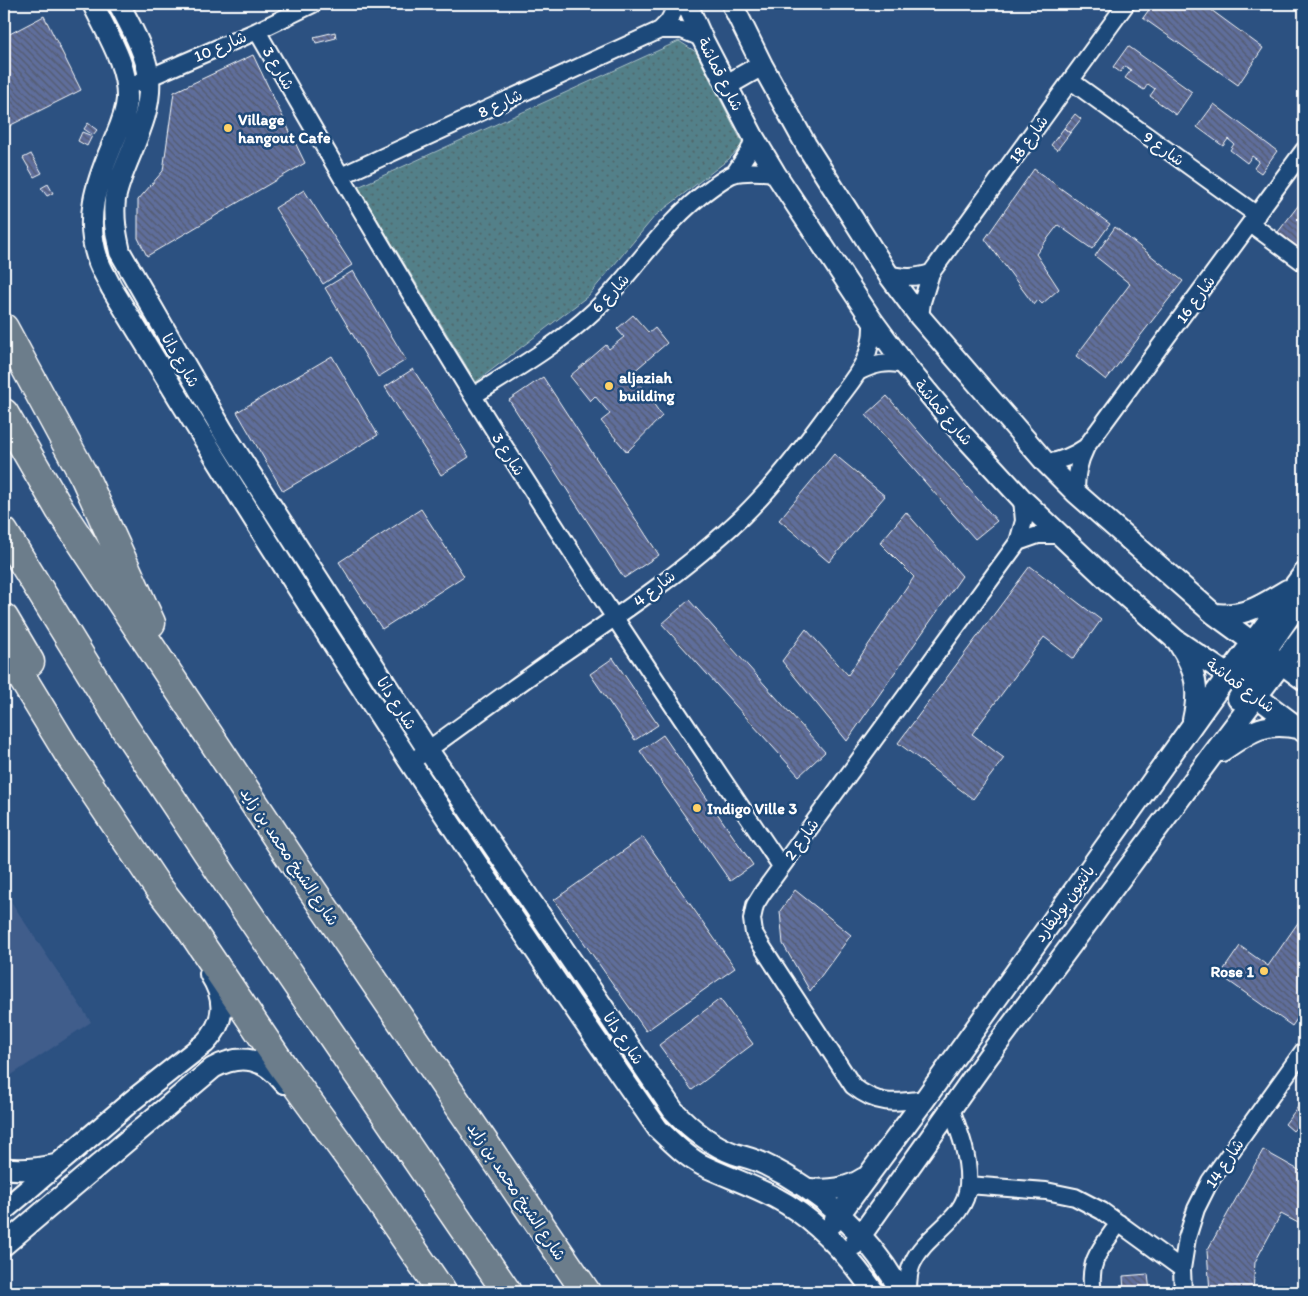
<svg xmlns="http://www.w3.org/2000/svg" width="1308" height="1296" font-family="Itim,'Playpen Sans Arabic',sans-serif">
  <defs>
    <pattern id="park-dots" width="8" height="8" patternUnits="userSpaceOnUse" patternTransform="scale(1.25)"><rect width="8" height="8" fill="#538089"/><path d="M2 2h.1M6 6h.1" fill="none" stroke="#50666a" stroke-width="1.8" stroke-linecap="round"/></pattern>
    <pattern id="building-back-hatch" width="6" height="6" patternUnits="userSpaceOnUse" patternTransform="scale(1.25)"><rect width="6" height="6" fill="#5f6e9c"/><path d="M-1 5l2 2M0 0l6 6M5-1l2 2" fill="none" stroke="#545a6c"/></pattern>
  </defs>
  <rect width="100%" height="100%" fill="#2c5181"/>
  <filter id="ink" filterUnits="userSpaceOnUse"><feTurbulence type="fractalNoise" baseFrequency=".02" numOctaves="2"/><feDisplacementMap in="SourceGraphic" scale="10" xChannelSelector="R" yChannelSelector="G"/><feConvolveMatrix kernelMatrix="1 2 1 2 8 2 1 2 1" color-interpolation-filters="sRGB"/></filter>
  <g filter="url(#ink)">
    <path fill="#3f5d8b" d="M4,891L91,1022L4,1080Z"/>
    <path fill="url(#park-dots)" stroke="#a9c0c4" d="M679,41L696,52L743,144L729,159L655,216L588,296L476,382L358,187Z"/>
    <path fill="url(#building-back-hatch)" stroke="#fff" d="M1153,4H1203L1263,48L1238,85L1143,18Z
      M44,16L81,90L7,127L4,120V37Z
      M335,32L336,38L316,43L314,37Z
      M1128,46L1192,92L1176,115L1150,96L1155,89L1148,84L1144,90L1125,78L1131,70L1125,66L1120,72L1113,67Z
      M253,55L305,163L147,256L138,238V200L163,171L174,92Z
      M1214,104L1277,151L1261,173L1254,168L1259,161L1252,156L1247,163L1230,150L1234,144L1228,139L1223,146L1197,127Z
      M1075,114L1081,119L1070,133L1064,128Z
      M88,123L97,130L93,135L84,129Z
      M1064,128L1070,133L1057,150L1051,145Z
      M82,132L92,136L87,146L78,141Z
      M31,154L42,173L34,177L23,158Z
      M1034,169L1110,224L1092,249L1058,225L1036,254L1059,289L1042,304L1038,300L1034,305L985,239Z
      M48,184L53,193L47,196L41,188Z
      M304,190L352,265L323,284L275,208Z
      M1304,198V252L1278,232Z
      M1115,227L1183,281L1106,380L1076,356L1130,284L1095,256Z
      M353,271L406,360L378,377L325,288Z
      M633,315L649,333L655,328L667,343L632,373L662,416L627,452L601,421L610,414L595,396L590,401L570,376L606,345L609,349L624,337L617,329Z
      M332,356L378,435L283,491L237,412Z
      M413,369L469,457L441,475L385,387Z
      M543,377L659,555L624,578L509,400Z
      M887,396L997,521L975,539L866,415Z
      M834,454L885,496L829,562L779,520Z
      M421,509L464,576L382,629L339,562Z
      M906,512L962,576L847,741L782,661L806,629L848,675L914,577L880,543Z
      M1030,566L1101,620L1073,659L1044,637L972,734L1004,758L973,799L898,743Z
      M689,600L825,752L799,776L662,624Z
      M613,658L658,725L635,740L590,674Z
      M663,735L753,865L730,881L640,751Z
      M643,837L735,968L646,1031L554,900Z
      M795,890L851,935L810,991L783,944L780,911Z
      M1304,914V1009L1292,1026L1220,975L1240,946L1268,966Z
      M720,999L753,1044L692,1090L659,1045Z
      M1304,1099V1121L1303,1120L1293,1131L1285,1124Z
      M1263,1150L1304,1173V1226L1281,1214L1255,1262L1253,1292H1210L1207,1251Z
      M1148,1274L1150,1292H1124L1123,1276Z"/>
    <g fill="none" stroke-linecap="round" stroke-linejoin="round">
      <defs>
        <path id="minor" d="M660,30H682L702,38
          M257,31C328,154 399,277 474,398C572,556 676,711 781,866
          M1071,81L1257,215
          M127,87L257,31L313,4
          M734,174L749,151L754,138
          M341,176L660,30L668,22L678,4
          M1251,224L1304,263
          M888,274C904,278 915,278 931,273
          M920,317L922,302L931,273L1126,4
          M858,372C874,364 887,361 905,365
          M473,396C514,370 558,345 594,311C635,272 664,221 711,188C718,183 726,177 733,174C746,170 762,172 775,173
          M1046,463C1062,461 1073,456 1086,447
          M1076,493C1076,476 1078,463 1086,447L1304,150
          M1018,542L1038,535H1059
          M418,757C462,725 506,693 550,662C616,617 684,572 742,517C776,484 803,447 831,409C853,378 874,361 872,320
          M925,1099C895,1103 878,1106 853,1086L761,945L754,933L752,919L755,905L763,892L1018,542L1024,521L1022,499
          M968,1185L1046,1191L1075,1197L1102,1211L1182,1269
          M908,1292C908,1282 908,1271 913,1262C926,1233 966,1220 968,1185C970,1159 960,1133 951,1109
          M1093,1292C1087,1261 1102,1247 1119,1223
          M1183,1292L1182,1269L1187,1238L1196,1209L1210,1181L1304,1050"/>
        <path id="tertiary" d="M93,4C107,34 128,65 127,99C126,116 118,131 112,146C96,184 84,219 98,260C101,269 107,278 111,287C284,574 467,855 658,1129C672,1142 685,1156 702,1165C727,1177 752,1185 776,1198C816,1219 848,1255 874,1292
          M119,4C131,27 146,53 149,78C152,115 131,148 120,181C118,187 116,193 115,199C113,218 116,234 120,252L223,431L428,750L673,1110C691,1129 710,1145 735,1154C744,1157 755,1159 764,1164C821,1191 870,1235 901,1292
          M687,4L702,38L754,138L775,173L872,320L905,365L963,435L1022,499L1112,584L1176,640L1228,675L1304,732
          M732,4L762,65L806,145L888,274L920,317L1046,463L1076,493L1214,614L1304,680
          M727,85L762,65
          M1214,614C1246,617 1260,606 1287,590
          M1179,644C1196,670 1200,690 1193,720
          M1260,662L1265,652L1304,595
          M1238,699C1252,679 1258,667 1252,642
          M1222,751C1250,732 1263,721 1298,728
          M4,1168C22,1171 37,1169 55,1165
          M810,1189C830,1191 847,1189 864,1178
          M4,1210L133,1100L205,1043C226,1021 226,999 210,974
          M833,1223L925,1099L1228,675L1304,573
          M4,1245L213,1068C241,1053 265,1058 284,1083
          M854,1245L987,1058L1210,758L1304,634"/>
        <path id="motorway" d="M4,328L85,478L151,623
          M4,413L60,510L295,865L586,1292
          M4,532L124,727L237,897L507,1292
          M4,618L30,662
          M4,648L68,753L157,886L191,930L284,1068L359,1171L442,1292"/>
      </defs>
      <use href="#minor" stroke="#fff" stroke-width="20"/>
      <use href="#tertiary" stroke="#fff" stroke-width="24"/>
      <use href="#motorway" stroke="#fff" stroke-width="31"/>
      <use href="#minor" stroke="#1f4a7a" stroke-width="16"/>
      <use href="#tertiary" stroke="#1f4a7a" stroke-width="20"/>
      <use href="#motorway" stroke="#6c7d8b" stroke-width="28"/>
    </g>
  </g>
  <g fill="#ffd166" stroke="#1f4a7a" stroke-width="2">
    <circle cx="228" cy="128" r="5"/>
    <circle cx="609" cy="386" r="5"/>
    <circle cx="697" cy="808" r="5"/>
    <circle cx="1264" cy="971" r="5"/>
  </g>
  <g text-anchor="middle" stroke-width="5" stroke-linejoin="round" paint-order="stroke">
    <g font-size="16" fill="#fff" stroke="#1f4a7a">
      <text transform="translate(220 46) rotate(-23)" y="6">شارع 10</text>
      <text transform="translate(279 68) rotate(60)" y="6">شارع 3</text>
      <text transform="translate(721 74) rotate(63)" y="6">شارع قماشة</text>
      <text transform="translate(500 103) rotate(-25)" y="6">شارع 8</text>
      <text transform="translate(1028 139) rotate(-54)" y="6">شارع 18</text>
      <text transform="translate(1164 148) rotate(36)" y="6">شارع 9</text>
      <text transform="translate(610 293) rotate(-47)" y="6">شارع 6</text>
      <text transform="translate(1195 299) rotate(-54)" y="6">شارع 16</text>
      <text transform="translate(181 360) rotate(60)" y="6">شارع دانا</text>
      <text transform="translate(944 412) rotate(50)" y="6">شارع قماشة</text>
      <text transform="translate(509 454) rotate(58)" y="6">شارع 3</text>
      <text transform="translate(654 588) rotate(-38)" y="6">شارع 4</text>
      <text transform="translate(1241 685) rotate(36)" y="6">شارع قماشة</text>
      <text transform="translate(397 703) rotate(57)" y="6">شارع دانا</text>
      <text transform="translate(801 839) rotate(-54)" y="6">شارع 2</text>
      <text transform="translate(290 856) rotate(56)" y="6">شارع الشيخ محمد بن زايد</text>
      <text transform="translate(1064 903) rotate(-54)" y="6">بانثيون بوليفارد</text>
      <text transform="translate(624 1038) rotate(56)" y="6">شارع دانا</text>
      <text transform="translate(1224 1163) rotate(-56)" y="6">شارع 14</text>
      <text transform="translate(517 1191) rotate(56)" y="6">شارع الشيخ محمد بن زايد</text>
    </g>
    <g font-size="16" font-weight="bold" fill="#fff" stroke="#1f4a7a" text-anchor="start">
      <text x="238" y="125">Village<tspan x="238" dy="18">hangout Cafe</tspan></text>
      <text x="619" y="383">aljaziah<tspan x="619" dy="18">building</tspan></text>
      <text x="707" y="814">Indigo Ville 3</text>
      <text x="1254" y="977" text-anchor="end">Rose 1</text>
    </g>
  </g>
  <rect width="1308" height="1296" fill="none" stroke="#1f4a7a" stroke-width="20"/>
  <rect x="10" y="10" width="1288" height="1276" fill="none" stroke="#fff" stroke-width="2" filter="url(#ink)"/>
</svg>
